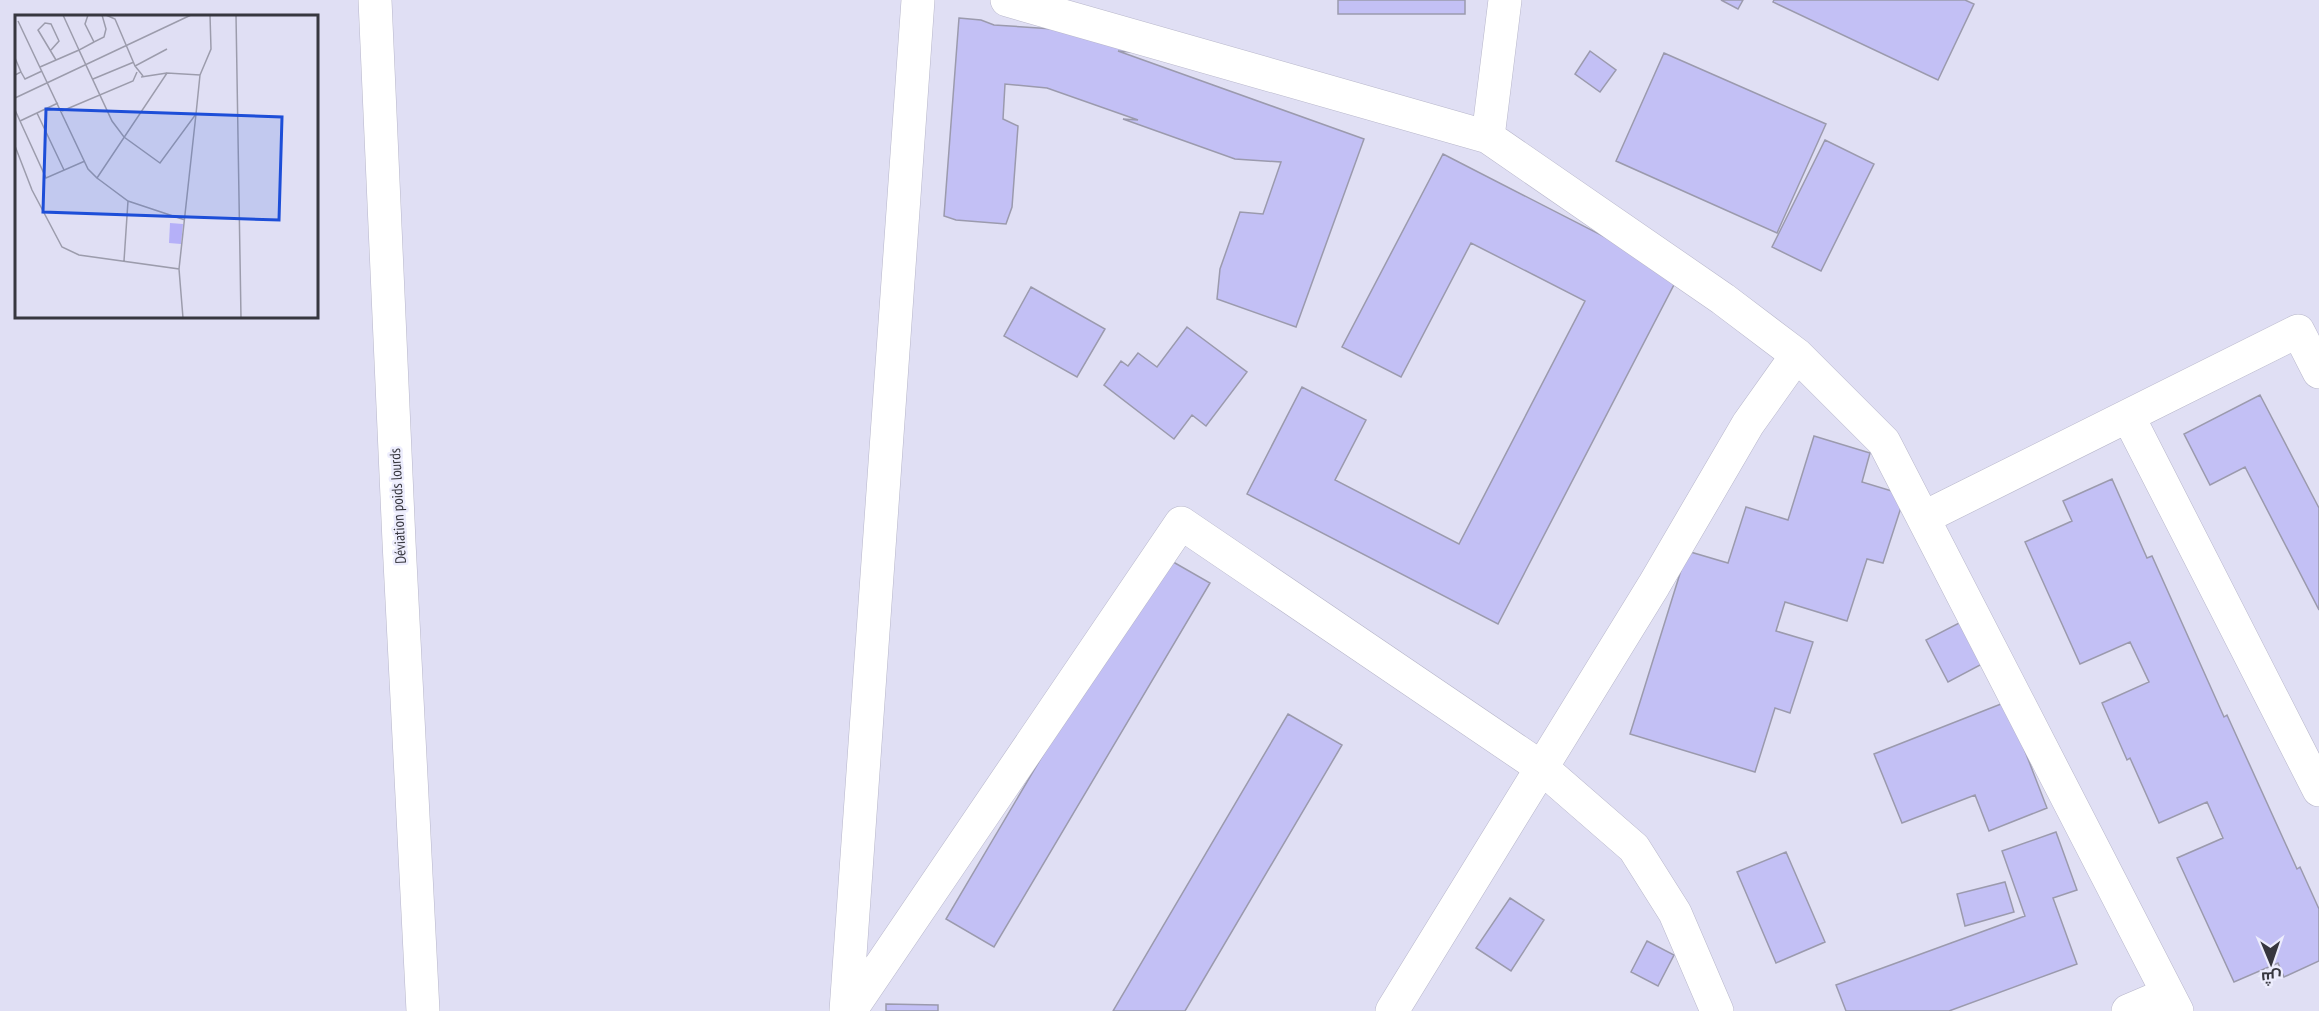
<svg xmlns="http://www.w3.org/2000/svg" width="2319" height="1011" font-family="'PT Sans Narrow',Cairo,sans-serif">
  <rect width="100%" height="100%" fill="#e0dff4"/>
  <path fill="#c3c0f5" stroke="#9b9aad" stroke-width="1.5" d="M1338,0H1465V14H1338Z
    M1721,0H1743L1738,9Z
    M1774,0H1965L1974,4L1938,80L1773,2Z
    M959,18L981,20L994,25L1068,30L1131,52L1118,51L1364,139L1296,327L1217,299L1220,269L1240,212L1263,214L1281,162L1235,159L1123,119L1138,120L1047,88L1005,84L1003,119L1018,126L1012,207L1006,224L956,220L944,216Z
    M1590,51L1616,70L1600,92L1575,74Z
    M1664,53L1826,124L1777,233L1616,161Z
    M1825,140L1874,164L1821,271L1772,247Z
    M1443,154L1679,275L1498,624L1247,494L1302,387L1366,420L1335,480L1459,544L1585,301L1471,243L1401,377L1342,347Z
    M1031,287L1105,329L1077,377L1004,336Z
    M1187,327L1247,372L1206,426L1192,415L1174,439L1104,385L1121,361L1128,366L1138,353L1157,367Z
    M2260,395L2319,508V610L2245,467L2210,485L2184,434Z
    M1814,436L1870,453L1862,482L1905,495L1883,563L1867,559L1847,621L1785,602L1776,631L1813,642L1790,713L1775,708L1755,772L1630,734L1687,551L1728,563L1746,507L1788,520Z
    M2112,479L2147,558L2152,556L2224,717L2227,715L2297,869L2300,867L2319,909V961L2284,977L2278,963L2234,982L2177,858L2223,838L2207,802L2159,823L2130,758L2127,760L2102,703L2149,682L2130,642L2080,664L2025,542L2072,521L2063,501Z
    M1161,555L1210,583L994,947L946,919Z
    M1963,621L1984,663L1948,682L1926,640Z
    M2006,702L2047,808L1989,831L1975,795L1902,823L1874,754Z
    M1288,714L1342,745L1185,1011H1113Z
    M2056,832L2077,890L2053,898L2077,964L1949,1011H1846L1836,985L2025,916L2002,851Z
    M1786,852L1825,942L1776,963L1737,872Z
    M2005,882L2014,912L1965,926L1957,894Z
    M1510,898L1544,920L1511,971L1476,948Z
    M1647,941L1674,955L1658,986L1631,972Z
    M886,1004L938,1005V1011H886Z"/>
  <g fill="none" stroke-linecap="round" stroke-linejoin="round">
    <defs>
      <path id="minor" d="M1007,0L1488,137L1723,299L1797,355
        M1488,137L1505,0
        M2128,416L2319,790
        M1925,517L2298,331L2319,372
        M846,1011L918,0
        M850,1011L1181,523L1542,768L1634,848L1675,913L1717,1011
        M1392,1011L1654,585L1748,424L1797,355L1884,442L2177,1011
        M2128,1011L2168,994"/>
      <path id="primary" d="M375,0L399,542L423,1011"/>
    </defs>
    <use href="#minor" stroke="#b7b6ca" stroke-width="34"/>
    <use href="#primary" stroke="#b7b6ca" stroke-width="34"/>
    <use href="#minor" stroke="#fff" stroke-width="33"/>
    <use href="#primary" stroke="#fff" stroke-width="33"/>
  </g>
  <g text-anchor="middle" stroke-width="5" stroke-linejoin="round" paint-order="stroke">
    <g font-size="15" fill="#37373f" stroke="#ededfd">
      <text transform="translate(398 506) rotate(-93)" y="5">Déviation poids lourds</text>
    </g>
  </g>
  <g transform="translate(15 15)">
    <rect width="303" height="303" fill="#e0dff4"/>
    <path d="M155,208L168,209L166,229L154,228Z" fill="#b5b0f8"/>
    <path fill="none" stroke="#9c9cac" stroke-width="1.5" d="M73,0L70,9L79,27L89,22L91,14L87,0M91,0L100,4L120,51M221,0L226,303M3,6L73,154L82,163L152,58L185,60L196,34L195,0M79,27L64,35L97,106L109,122L145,148L181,99L185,60M36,35L44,26L36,9L30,8L23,15L41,45M0,43L6,57L0,60M25,52L64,35L48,0M6,57L10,64L27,56M128,61L120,51L152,34M126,62L152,58M78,64L119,47M0,83L176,0M0,95L31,163L70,146M47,96L118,66L122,57M22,98L49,155M5,106L43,88M0,131L17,175L47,232L64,240L164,254L168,303M82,163L113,186L170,205M109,246L113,186M164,254L181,99"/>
    <path fill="#1d4ed8" fill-opacity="0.15" stroke="#1d4ed8" stroke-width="3" d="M31,94L267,102L264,205L28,197Z"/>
    <rect width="303" height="303" fill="none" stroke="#37373f" stroke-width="3"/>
  </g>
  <g transform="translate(2271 963) rotate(178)" stroke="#ededfd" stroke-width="4.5" paint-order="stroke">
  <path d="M0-4.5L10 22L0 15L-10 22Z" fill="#37373f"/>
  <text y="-9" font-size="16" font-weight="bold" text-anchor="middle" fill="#37373f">ش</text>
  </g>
</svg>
